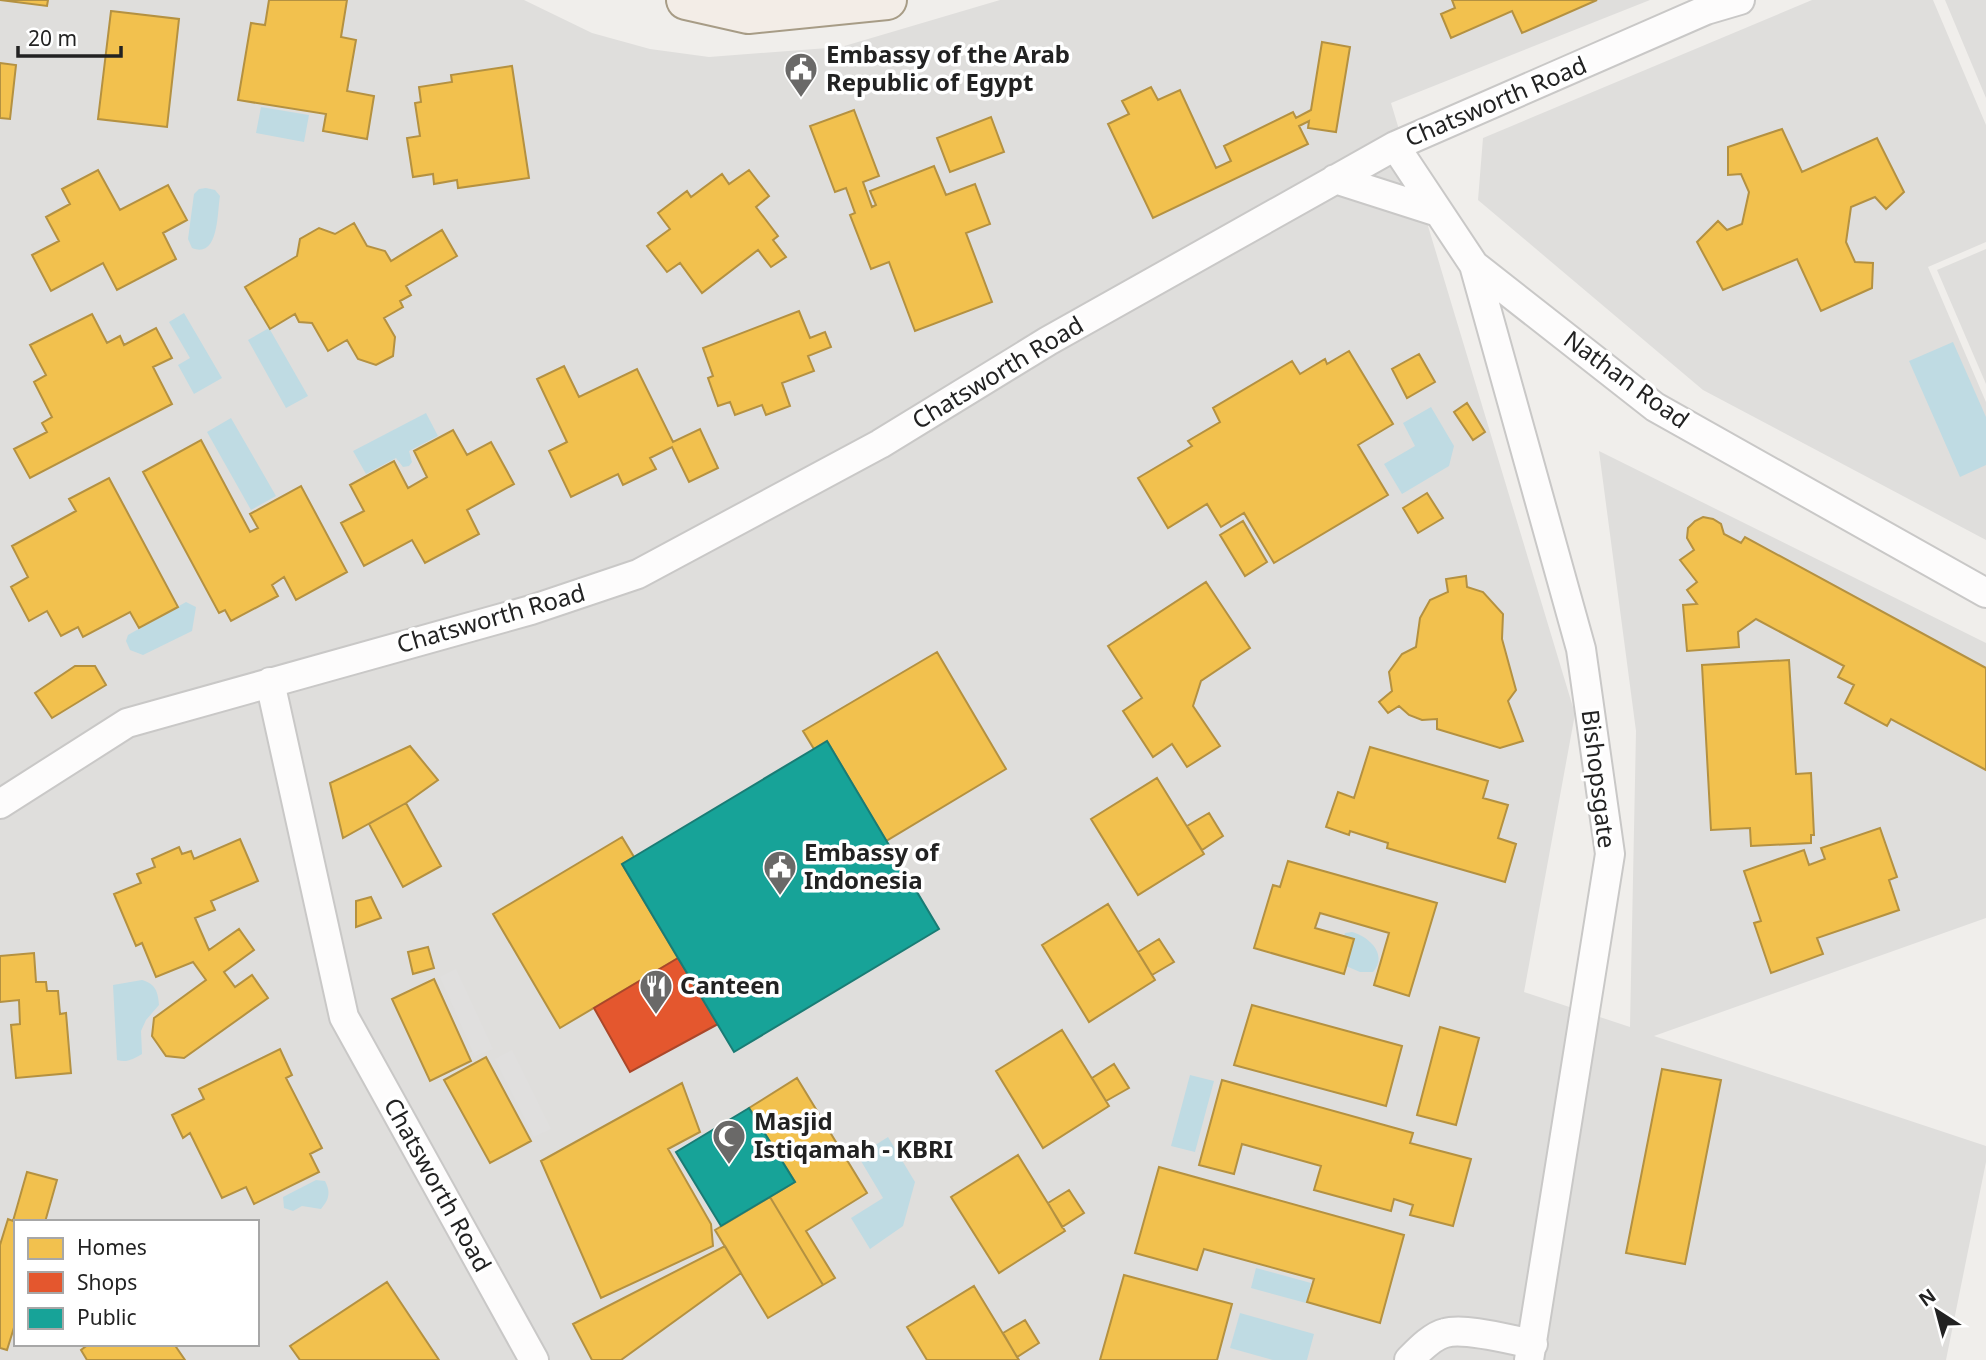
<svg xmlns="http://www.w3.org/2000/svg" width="1986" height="1360" font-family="'Noto Sans',sans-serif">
  <rect width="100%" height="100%" fill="#f0eeeb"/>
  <path fill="#dfdedc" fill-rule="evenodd" d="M0,0H524L592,33L650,49L709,57L841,47L1000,0H1650L1391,103L1575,714L1524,992L1630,1027L1636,731L1599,451L1986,643V918L1654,1036L1986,1146V1162L1946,1360H0ZM16,1222H257V1344H16Z
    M1812,0H1933L1986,125V242L1928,267L1986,402V540L1703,390L1478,200L1483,138Z
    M1945,0H1986V98Z
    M1986,249V384L1937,270Z"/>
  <path fill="#e0dfde" d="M456,969L493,1049L475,1056L440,977Z
    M512,1050L551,1129L534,1137L495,1059Z"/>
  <path fill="#bfdbe3" d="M261,107L309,115L304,142L256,133Z
    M206,188L215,190L220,196C217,213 219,259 192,248L188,239L194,194L199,189Z
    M184,313L222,378L194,394L178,365L190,358L169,322Z
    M269,328L308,396L286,408L248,340Z
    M1953,342L1986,417V465L1960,477L1909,361Z
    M1431,407L1454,446L1449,466L1402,494L1384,464L1415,446L1403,423Z
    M426,413L438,436L409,451L412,462L409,466L403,467L396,458L366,474L353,451Z
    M231,418L276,496L251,510L207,432Z
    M186,602L196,607L192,631L143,655L130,650L126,641L128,635Z
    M1352,932C1370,937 1388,955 1373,972H1360L1346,966L1344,936L1345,933Z
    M142,980C156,984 158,992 159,1005L146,1020L141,1031L142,1054C133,1059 127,1063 117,1060L113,985Z
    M1190,1075L1214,1081L1195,1152L1171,1146Z
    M888,1137L915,1182L903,1226L870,1249L851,1218L883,1198L858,1156Z
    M316,1180L325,1181C331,1192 329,1200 321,1209L302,1206L293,1211L284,1208L283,1197Z
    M1256,1268L1311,1283L1306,1303L1251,1288Z
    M1240,1313L1314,1334L1307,1360H1273L1230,1348Z"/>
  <path fill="#f2c14e" stroke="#b49141" stroke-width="2" d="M0,0H48L47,6Z
    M269,0H347L341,37L356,40L347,91L374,96L367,139L323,131L326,114L238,100L251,23L265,25Z
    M1452,0H1597L1522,33L1512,11L1451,38L1441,14L1455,8Z
    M111,11L179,19L167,127L98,119Z
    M1322,42L1350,47L1336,132L1308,128L1309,121L1299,126L1308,144L1153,218L1108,124L1129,114L1122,101L1151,87L1158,100L1180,90L1216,168L1231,161L1224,146L1293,112L1296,118L1311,110Z
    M0,63L16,65L10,119L0,118Z
    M512,66L529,178L458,188L457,180L434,184L433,174L413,177L407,138L420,136L415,103L421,102L419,87L452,82L451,75Z
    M854,110L879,176L863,182L872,207L876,205L870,191L934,166L946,195L975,184L990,224L966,233L992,302L915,331L889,262L871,269L850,215L855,213L846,188L835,192L810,126Z
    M991,117L1004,152L950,172L937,138Z
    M1782,129L1802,172L1877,138L1904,192L1886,209L1875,197L1851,207L1846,242L1855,262L1873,263L1872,288L1821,311L1797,259L1723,290L1697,242L1718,221L1727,230L1742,224L1749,192L1741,174L1728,175V147Z
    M98,170L120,210L168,185L187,220L163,233L176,259L117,290L103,263L51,291L32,255L59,241L46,217L70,204L62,189Z
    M749,170L769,196L756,207L778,236L773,240L786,257L771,267L758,250L702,293L680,263L667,272L647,246L670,229L658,213L687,191L691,197L722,174L729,184Z
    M354,223L367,246L385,251L391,261L442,230L457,256L406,286L411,295L400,301L403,307L384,318L395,337L393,356L376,365L358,359L347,340L328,351L312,323L299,322L295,314L270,329L245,287L297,256L300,239L319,228L335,234Z
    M799,311L810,338L825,332L831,347L808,356L814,371L782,383L790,406L766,415L762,405L735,415L730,402L718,406L708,378L713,376L703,348Z
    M92,314L107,343L120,336L124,345L156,328L172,358L153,367L172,404L30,478L14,449L47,432L42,423L52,417L34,382L46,375L30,345Z
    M1349,351L1393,424L1358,445L1388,495L1274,563L1244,513L1221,527L1207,504L1168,528L1138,478L1192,446L1188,441L1220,422L1213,408L1292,361L1300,374L1325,359L1327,364Z
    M1419,354L1435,382L1407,398L1392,369Z
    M564,366L579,397L637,369L673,442L700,429L718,468L689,482L672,447L650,458L656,469L623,485L618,474L571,497L549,451L567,442L537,379Z
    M1467,403L1485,432L1473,440L1454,412Z
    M453,430L467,455L491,442L514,484L467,510L479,534L425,563L412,540L364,566L341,523L364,511L350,485L394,461L408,488L427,477L414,451Z
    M201,440L250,532L258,528L250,514L301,486L347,572L296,600L284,577L272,585L278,596L231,621L225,610L219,613L143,472Z
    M109,478L178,607L139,628L130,612L83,637L78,627L61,636L47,611L29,621L11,587L28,577L12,546L76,511L69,499Z
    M1427,493L1443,518L1418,533L1403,508Z
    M1703,517L1713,519L1721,524L1724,534L1741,543L1745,537L1986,668V770L1891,719L1887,726L1845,703L1854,685L1838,677L1844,666L1756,619L1738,632L1739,647L1687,651L1683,605L1697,604L1687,590L1697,582L1680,560L1694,550L1687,538L1688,528L1695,521Z
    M1243,521L1267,562L1245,576L1220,535Z
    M1466,576L1467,587L1483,592L1503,614L1502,639L1516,690L1508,701L1523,741L1500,748L1437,729V719L1422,720L1409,715L1399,706L1388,713L1379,702L1392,691L1389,672L1402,654L1416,647L1420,618L1430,600L1448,592L1446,579Z
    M1206,582L1250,648L1201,681L1193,706L1220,746L1187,767L1172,744L1153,757L1123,711L1142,698L1108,646Z
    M937,652L1006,769L886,841L827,741L814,749L803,731Z
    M1789,660L1796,774L1811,773L1814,835H1811V843L1751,846L1750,828L1711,830L1702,665Z
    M75,666H95L106,685L52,718L35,693Z
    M410,746L438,780L406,803L343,838L330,783Z
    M1370,747L1488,781L1483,798L1508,805L1498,838L1516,844L1505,882L1387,848L1388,843L1350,831L1349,835L1326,827L1338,792L1354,798Z
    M1157,778L1204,854L1138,895L1091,819Z
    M406,803L441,866L403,887L369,824Z
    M1209,813L1223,836L1202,850L1187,826Z
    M1880,828L1897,877L1889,880L1899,910L1817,938L1823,954L1771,973L1754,923L1761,921L1744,871L1804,850L1809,865L1825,859L1821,848Z
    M622,837L634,857L622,864L678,958L560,1028L493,914Z
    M240,839L258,881L211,901L215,910L195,918L209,950L239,929L254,950L224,972L235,987L252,975L268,998L184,1058L166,1056L152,1036L154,1018L206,980L193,962L156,977L142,943L136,946L114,894L141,883L137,874L155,867L152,859L179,847L182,854L191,851L194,859Z
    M1288,861L1437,903L1409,996L1374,985L1389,933L1320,913L1315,928L1354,939L1344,974L1254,948L1273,885L1280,887Z
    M371,897L381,918L356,927V901Z
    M1108,904L1155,980L1089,1022L1042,945Z
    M1159,939L1174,962L1152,975L1138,952Z
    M428,947L434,968L413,974L408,952Z
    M34,953L36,982H46L47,991H58L60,1014L66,1013L71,1073L16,1078L11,1025L20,1024L19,1000L0,1002V956Z
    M434,979L471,1061L430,1081L392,999Z
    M1252,1005L1402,1046L1386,1106L1234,1065Z
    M1440,1027L1479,1038L1456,1125L1417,1115Z
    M1062,1030L1109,1106L1043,1148L996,1071Z
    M280,1049L292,1075L286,1078L322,1148L310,1154L319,1172L254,1204L246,1187L222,1198L190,1133L183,1138L172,1115L204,1099L199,1089Z
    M486,1057L531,1141L490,1163L444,1080Z
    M1114,1064L1129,1088L1106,1101L1092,1078Z
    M1662,1069L1721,1080L1685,1264L1626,1253Z
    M797,1078L867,1193L806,1231L835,1278L823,1285L770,1197L795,1182L749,1108Z
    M1222,1080L1413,1133L1410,1143L1471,1159L1453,1226L1410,1215L1413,1205L1394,1199L1391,1211L1314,1190L1321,1166L1242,1144L1234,1174L1199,1165Z
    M682,1083L700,1132L668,1149L711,1224L713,1246L601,1298L541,1161Z
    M1018,1155L1065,1231L999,1273L951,1197Z
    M1159,1167L1404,1235L1380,1323L1307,1302L1314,1279L1204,1249L1197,1270L1135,1253Z
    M27,1172L57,1180L45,1222H16V1321L7,1350L0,1348V1245L8,1219L13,1221Z
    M1069,1190L1084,1213L1062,1227L1048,1203Z
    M770,1197L823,1285L768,1318L715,1230Z
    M725,1246L741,1273L621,1360H592L573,1324Z
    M1124,1275L1232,1304L1217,1360H1100Z
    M387,1282L439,1360H300L290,1346Z
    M974,1286L1019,1360H927L907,1327Z
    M1025,1320L1039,1343L1017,1357L1003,1333Z
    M89,1344H174L185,1360H87L81,1350Z"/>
  <path fill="#e4572e" stroke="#aa472a" stroke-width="2" d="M678,958L718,1024L630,1072L594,1008Z"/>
  <path fill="#17a398" stroke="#1a7c75" stroke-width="2" d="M827,741L939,929L734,1052L622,864Z
    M749,1108L795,1182L721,1226L676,1152Z"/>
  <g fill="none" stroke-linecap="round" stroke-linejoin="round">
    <defs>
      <path id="street" d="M1395,146L1474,265L1655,407L1986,593
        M1335,179L1438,212
        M1474,265L1581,649L1610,854L1529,1360
        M270,682L344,1017L534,1360
        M0,804L127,723L531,610L638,574L880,444L1048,341L1395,146L1706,10L1740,0
        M1409,1360C1418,1351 1432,1336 1445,1333C1465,1327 1511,1340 1533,1344"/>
      <path id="primary" d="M686,0L748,14L887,0"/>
    </defs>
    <use href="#street" stroke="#c9c8c7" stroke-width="32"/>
    <use href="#primary" stroke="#a79c86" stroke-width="42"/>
    <use href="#street" stroke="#fdfcfc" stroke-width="28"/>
    <use href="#primary" stroke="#f3ede7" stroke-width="38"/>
  </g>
  <defs>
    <symbol id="civic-pin" viewBox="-11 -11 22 30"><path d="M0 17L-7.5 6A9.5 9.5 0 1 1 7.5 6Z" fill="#6a6968" stroke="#fff"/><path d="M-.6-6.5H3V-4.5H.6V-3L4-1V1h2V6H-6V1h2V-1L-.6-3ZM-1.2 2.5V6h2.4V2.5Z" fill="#fff"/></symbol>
    <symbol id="restaurant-pin" viewBox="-11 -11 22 30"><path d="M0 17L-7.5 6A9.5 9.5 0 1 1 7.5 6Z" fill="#6a6968" stroke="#fff"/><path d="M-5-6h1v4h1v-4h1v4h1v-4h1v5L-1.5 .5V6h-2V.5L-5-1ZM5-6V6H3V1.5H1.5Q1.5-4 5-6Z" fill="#fff"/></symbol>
    <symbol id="mosque-pin" viewBox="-11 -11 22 30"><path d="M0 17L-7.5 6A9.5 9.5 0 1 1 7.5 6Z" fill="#6a6968" stroke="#fff"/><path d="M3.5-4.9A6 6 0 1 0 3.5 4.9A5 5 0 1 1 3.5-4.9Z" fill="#fff"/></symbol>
  </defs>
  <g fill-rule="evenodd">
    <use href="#civic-pin" x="782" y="50" width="38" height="52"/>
    <use href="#civic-pin" x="761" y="848" width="38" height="52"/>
    <use href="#restaurant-pin" x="637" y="967" width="38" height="52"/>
    <use href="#mosque-pin" x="710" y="1117" width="38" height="52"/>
  </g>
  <g text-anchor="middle" stroke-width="7" stroke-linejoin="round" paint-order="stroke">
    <g font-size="24" font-weight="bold" fill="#222" stroke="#fff" text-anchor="start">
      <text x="826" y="63">Embassy of the Arab<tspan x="826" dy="28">Republic of Egypt</tspan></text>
      <text x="804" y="861">Embassy of<tspan x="804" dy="28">Indonesia</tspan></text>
      <text x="680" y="994">Canteen</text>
      <text x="754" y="1130">Masjid<tspan x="754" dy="28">Istiqamah - KBRI</tspan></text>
    </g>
    <g font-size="24" fill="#222" stroke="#fff">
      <text transform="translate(1496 102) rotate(-23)" y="8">Chatsworth Road</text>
      <text transform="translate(998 373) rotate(-31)" y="8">Chatsworth Road</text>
      <text transform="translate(1626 380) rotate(36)" y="8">Nathan Road</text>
      <text transform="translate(491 619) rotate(-16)" y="8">Chatsworth Road</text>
      <text transform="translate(1598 779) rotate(83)" y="8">Bishopsgate</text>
      <text transform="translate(437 1185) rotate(61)" y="8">Chatsworth Road</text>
    </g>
  </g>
  <rect x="14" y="1220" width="245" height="126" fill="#ffffff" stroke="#a7a7a7" stroke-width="2"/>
  <rect x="28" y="1238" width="35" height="21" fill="#f2c14e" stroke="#a7a7a7" stroke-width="2"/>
  <text x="77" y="1255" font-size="21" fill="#222222">Homes</text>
  <rect x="28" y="1272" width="35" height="21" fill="#e4572e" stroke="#a7a7a7" stroke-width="2"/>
  <text x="77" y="1290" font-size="21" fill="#222222">Shops</text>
  <rect x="28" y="1308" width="35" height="21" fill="#17a398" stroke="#a7a7a7" stroke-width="2"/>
  <text x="77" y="1325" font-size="21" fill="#222222">Public</text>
  <g transform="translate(1937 1311) rotate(324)" stroke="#ffffff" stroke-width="5" paint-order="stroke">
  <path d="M0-5L12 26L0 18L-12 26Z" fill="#222222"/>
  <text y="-10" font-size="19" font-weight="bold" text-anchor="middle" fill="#222222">N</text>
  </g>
  <path d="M18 46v10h103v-10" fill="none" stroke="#222222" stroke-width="3.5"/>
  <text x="28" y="46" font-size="21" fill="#222222" stroke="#ffffff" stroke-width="5" paint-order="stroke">20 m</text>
</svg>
